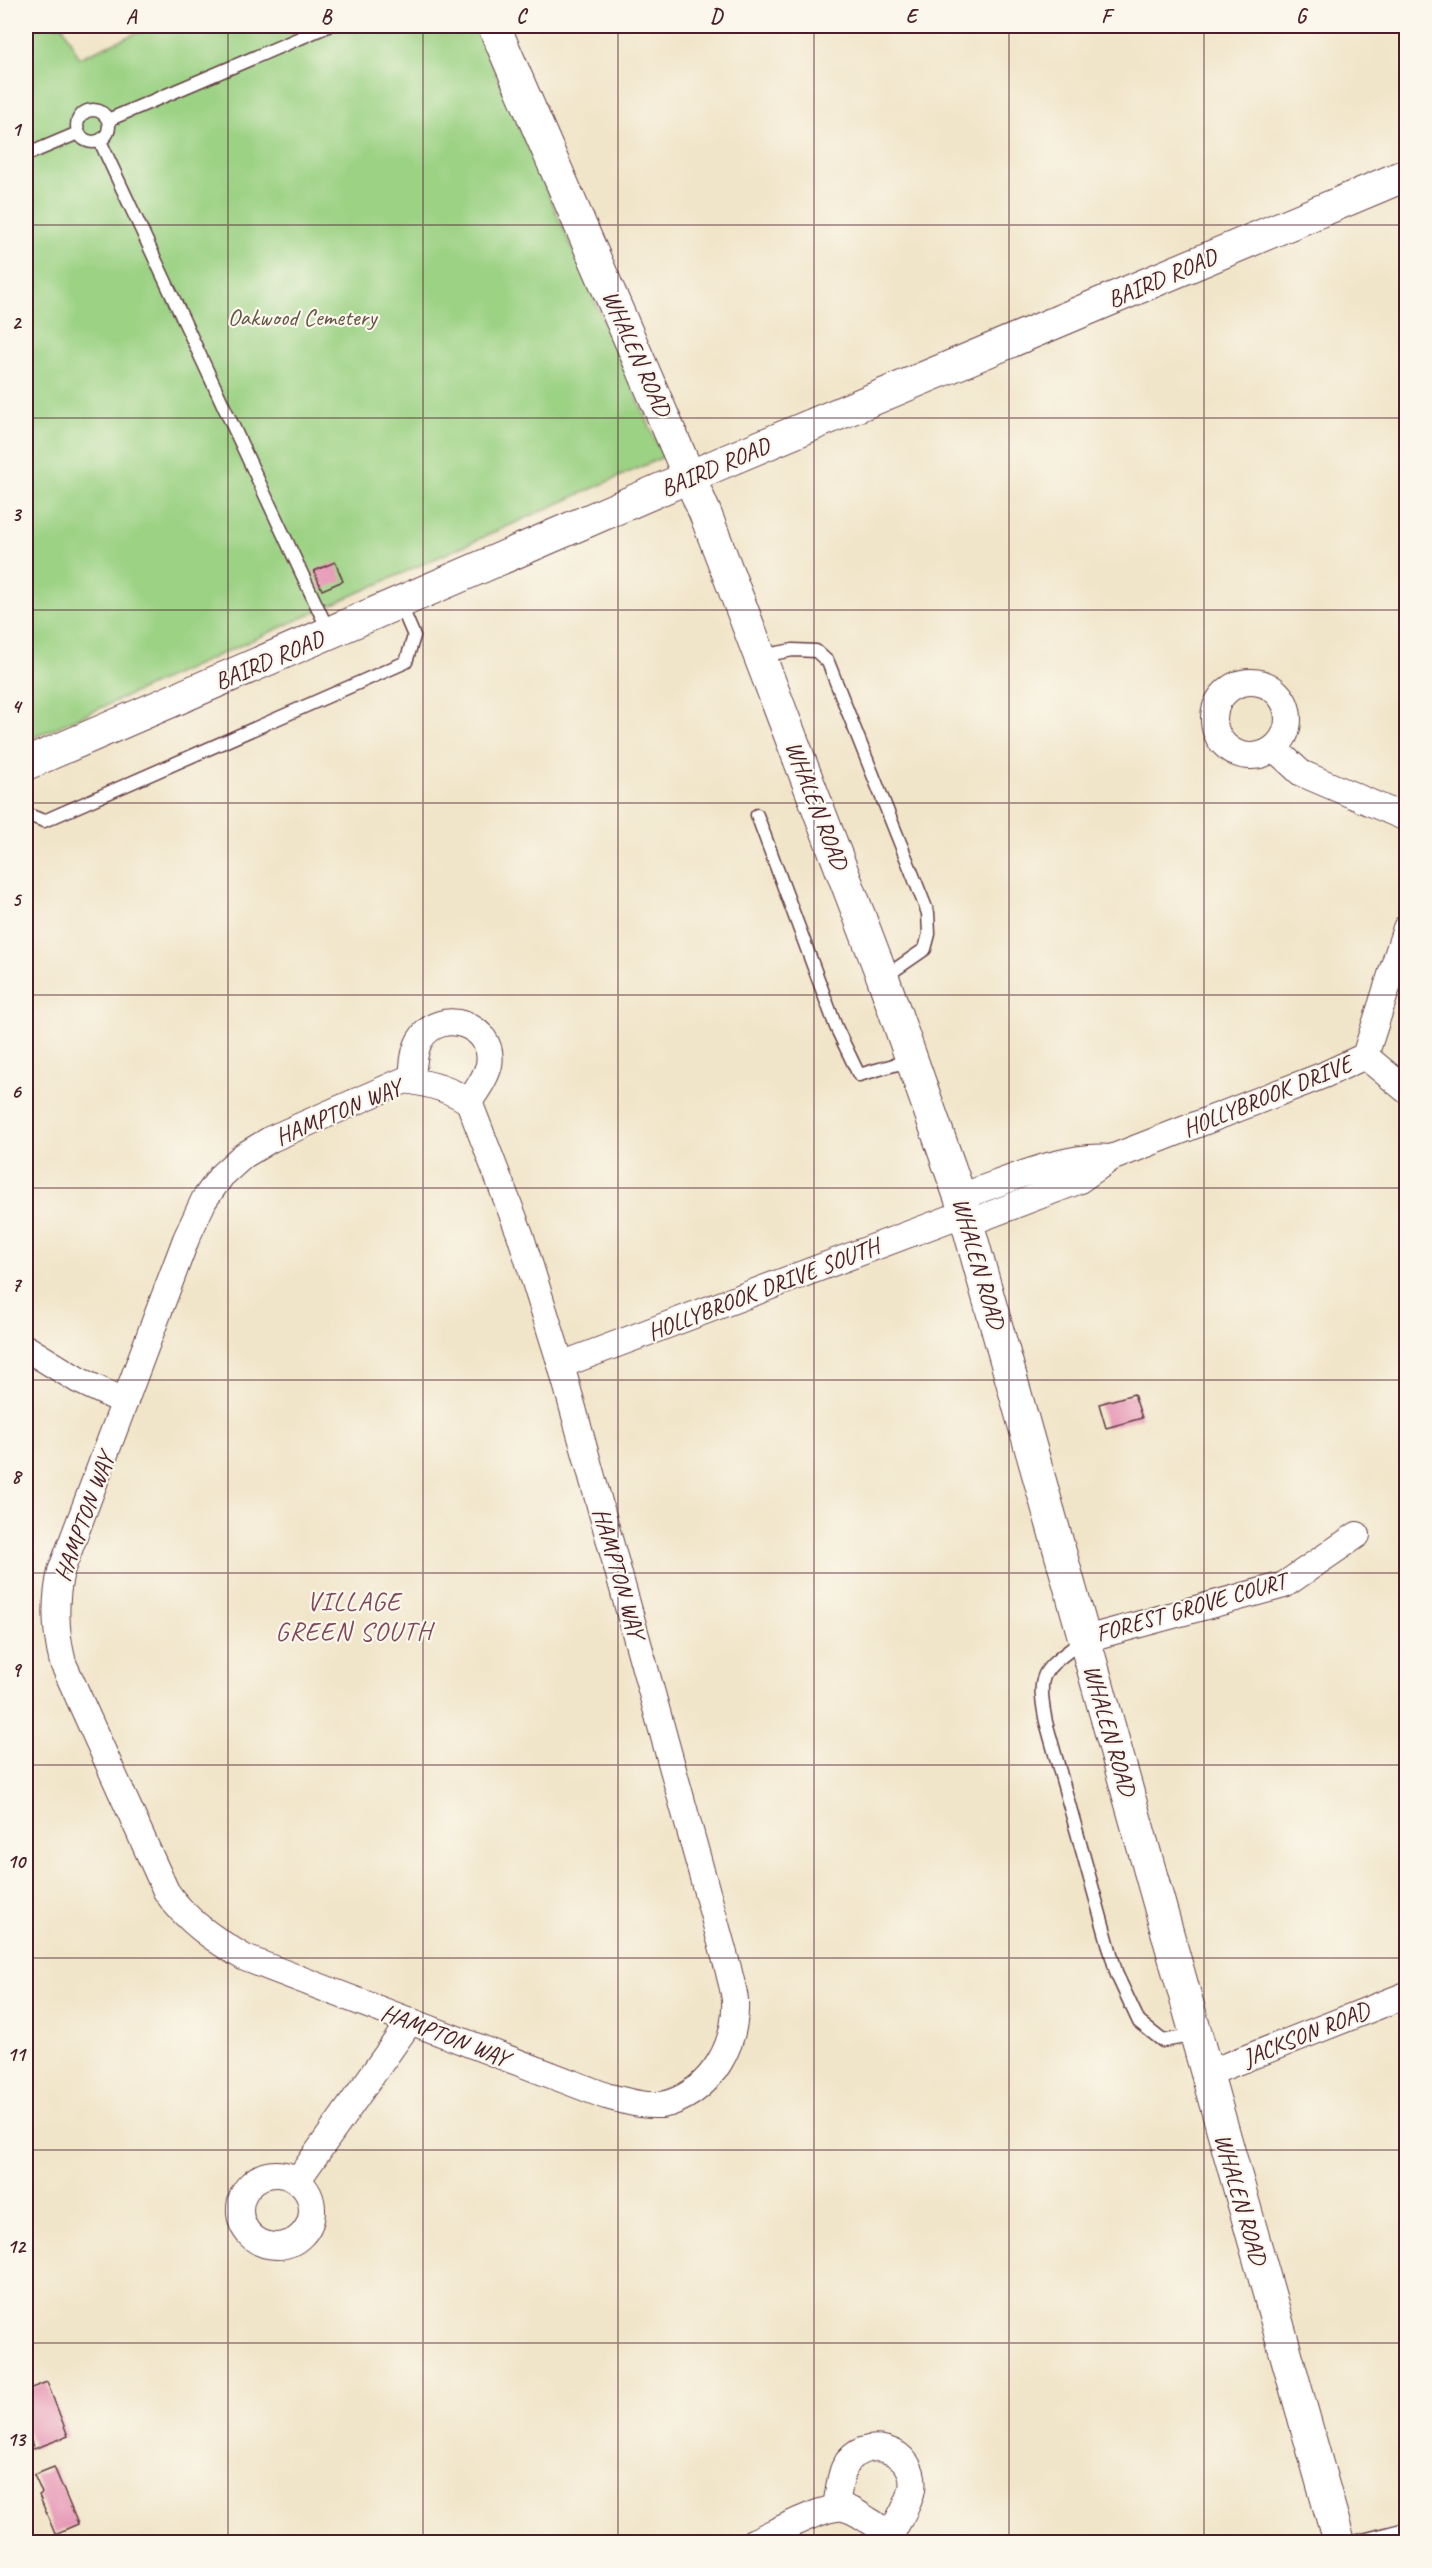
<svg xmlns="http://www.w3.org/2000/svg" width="1432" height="2568" font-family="Caveat,sans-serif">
  <rect width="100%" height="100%" fill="#fbf7ec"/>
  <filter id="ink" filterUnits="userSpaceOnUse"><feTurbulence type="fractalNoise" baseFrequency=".0167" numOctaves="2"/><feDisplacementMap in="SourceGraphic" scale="12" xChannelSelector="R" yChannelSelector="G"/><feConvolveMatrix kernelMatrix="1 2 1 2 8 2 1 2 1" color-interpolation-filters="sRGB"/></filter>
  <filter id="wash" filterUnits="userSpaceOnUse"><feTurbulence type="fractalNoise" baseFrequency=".008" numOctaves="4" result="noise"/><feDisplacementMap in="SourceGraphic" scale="24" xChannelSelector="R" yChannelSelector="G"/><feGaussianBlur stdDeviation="1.35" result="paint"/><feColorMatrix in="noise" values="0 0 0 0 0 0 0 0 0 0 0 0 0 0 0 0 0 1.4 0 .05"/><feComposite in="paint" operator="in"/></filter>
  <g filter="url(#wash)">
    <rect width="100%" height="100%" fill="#f1e5c9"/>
    <path fill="#9cd284" stroke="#737858" stroke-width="1.5" d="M26,26H63L79,58L152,26H475L663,457L26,741Z"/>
    <g id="blocks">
      <path fill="#e592b3" d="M335,562L343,581L322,590L314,571Z
        M1134,1394L1142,1418L1106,1428L1099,1404Z
        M47,2382L68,2436L34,2449L26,2428V2390Z
        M54,2467L78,2524L55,2534L39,2495L42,2493L34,2475Z"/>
    </g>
  </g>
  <g filter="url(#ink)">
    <use href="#blocks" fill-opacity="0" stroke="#633d43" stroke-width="1.5"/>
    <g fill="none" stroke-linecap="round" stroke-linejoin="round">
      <defs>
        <path id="service" d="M77 126a16 16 0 1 1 32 0a16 16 0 1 1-32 0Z
          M108,120L328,26
          M100,141L329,632
          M26,155L78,133
          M761,656L793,650L816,651L828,662L928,913L929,934L925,949L883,978
          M26,814L44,821L406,662L414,636L400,603
          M757,815L836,1027L859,1075L911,1060
          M1084,1639C1044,1671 1035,1669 1046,1722L1117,1975L1139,2022L1163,2041L1195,2035
          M1355,2542L1406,2529"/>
        <path id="minor" d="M1214 719a37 37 0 1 1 74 0a37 37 0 1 1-74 0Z
          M1275,749L1301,773L1406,818
          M1365,1056L1406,1090
          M405,1080C427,1083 451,1089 469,1102L520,1234L561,1365L728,1968C730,1978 734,1990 735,2000C737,2044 713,2088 670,2103C650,2109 625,2101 606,2096L245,1958C215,1940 186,1921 166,1891L63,1663C55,1632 54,1602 61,1571L186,1239L204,1200L222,1175L243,1156L271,1139Z
          M412,1081C413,1068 413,1052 420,1040C440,1006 496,1025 489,1065C486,1078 476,1091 469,1102
          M960,1197C1004,1182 1066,1153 1111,1158
          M968,1223L1078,1181L1111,1158L1324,1075L1365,1056L1406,928
          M26,1348L78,1380L125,1402
          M561,1365L965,1213
          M1085,1639L1284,1585L1357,1535
          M1206,2074L1406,1995
          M240 2210a36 36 0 1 1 72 0a36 36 0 1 1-72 0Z
          M297,2181L409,2023
          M836,2508C838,2496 839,2480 844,2468C862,2432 918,2449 912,2489C909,2506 896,2523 889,2539
          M753,2542C772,2534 825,2505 843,2508C852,2509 860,2515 868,2520C877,2525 886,2532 890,2542"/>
        <path id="tertiary" d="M494,26L705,513L883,978L960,1197L1339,2542
          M26,764L719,464L1406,175"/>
      </defs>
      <use href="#service" stroke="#633d43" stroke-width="15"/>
      <use href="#minor" stroke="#633d43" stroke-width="28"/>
      <use href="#tertiary" stroke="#633d43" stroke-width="34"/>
      <use href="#service" stroke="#fff" stroke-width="12"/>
      <use href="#minor" stroke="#fff" stroke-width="26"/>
      <use href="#tertiary" stroke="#fff" stroke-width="32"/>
    </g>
  </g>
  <path fill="none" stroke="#4a1f2b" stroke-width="1.5" stroke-opacity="0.55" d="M228,26V2542M423,26V2542M618,26V2542M814,26V2542M1009,26V2542M1204,26V2542M26,225H1406M26,418H1406M26,610H1406M26,803H1406M26,995H1406M26,1188H1406M26,1380H1406M26,1573H1406M26,1765H1406M26,1958H1406M26,2150H1406M26,2343H1406"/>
  <g text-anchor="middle" stroke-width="4.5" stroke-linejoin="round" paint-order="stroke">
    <g font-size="24" fill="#4a1f2b" stroke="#fbf7ec">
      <text transform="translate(1162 278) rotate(-23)" y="8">BAIRD ROAD</text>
      <text transform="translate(637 353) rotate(66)" y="8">WHALEN ROAD</text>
      <text transform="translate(715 467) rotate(-23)" y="8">BAIRD ROAD</text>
      <text transform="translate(269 660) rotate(-23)" y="8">BAIRD ROAD</text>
      <text transform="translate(817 805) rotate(69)" y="8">WHALEN ROAD</text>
      <text transform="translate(1267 1096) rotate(-22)" y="8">HOLLYBROOK DRIVE</text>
      <text transform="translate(338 1112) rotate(-23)" y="8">HAMPTON WAY</text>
      <text transform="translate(979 1263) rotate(74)" y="8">WHALEN ROAD</text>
      <text transform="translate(763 1289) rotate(-21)" y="8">HOLLYBROOK DRIVE SOUTH</text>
      <text transform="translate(84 1517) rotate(-70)" y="8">HAMPTON WAY</text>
      <text transform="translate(619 1573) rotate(74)" y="8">HAMPTON WAY</text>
      <text transform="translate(1191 1607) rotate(-16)" y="8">FOREST GROVE COURT</text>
      <text transform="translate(1110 1730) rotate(74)" y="8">WHALEN ROAD</text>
      <text transform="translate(1306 2034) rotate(-22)" y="8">JACKSON ROAD</text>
      <text transform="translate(445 2035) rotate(21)" y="8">HAMPTON WAY</text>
      <text transform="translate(1241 2199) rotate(74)" y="8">WHALEN ROAD</text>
    </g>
    <g font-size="24" fill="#635546" stroke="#fbf7ec">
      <text x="302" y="325">Oakwood Cemetery</text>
    </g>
    <g font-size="26" letter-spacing="1.5" fill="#80475b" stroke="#fbf7ec">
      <text x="354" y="1610">VILLAGE<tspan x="354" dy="30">GREEN SOUTH</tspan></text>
    </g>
  </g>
  <rect width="1432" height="2568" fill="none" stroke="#fbf7ec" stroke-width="66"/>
  <rect x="33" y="33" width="1366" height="2502" fill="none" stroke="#4a1f2b" stroke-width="2"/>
  <g font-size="20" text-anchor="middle" font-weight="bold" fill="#4a1f2b">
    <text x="131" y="23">A</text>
    <text x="326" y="23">B</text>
    <text x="521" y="23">C</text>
    <text x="716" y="23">D</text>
    <text x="911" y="23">E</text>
    <text x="1106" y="23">F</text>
    <text x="1301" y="23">G</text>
    <text x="16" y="136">1</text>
    <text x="16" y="329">2</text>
    <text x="16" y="521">3</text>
    <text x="16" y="713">4</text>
    <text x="16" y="906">5</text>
    <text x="16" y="1098">6</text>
    <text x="16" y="1291">7</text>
    <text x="16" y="1483">8</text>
    <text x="16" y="1676">9</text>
    <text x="16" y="1868">10</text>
    <text x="16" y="2061">11</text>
    <text x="16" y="2253">12</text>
    <text x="16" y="2446">13</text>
  </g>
</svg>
